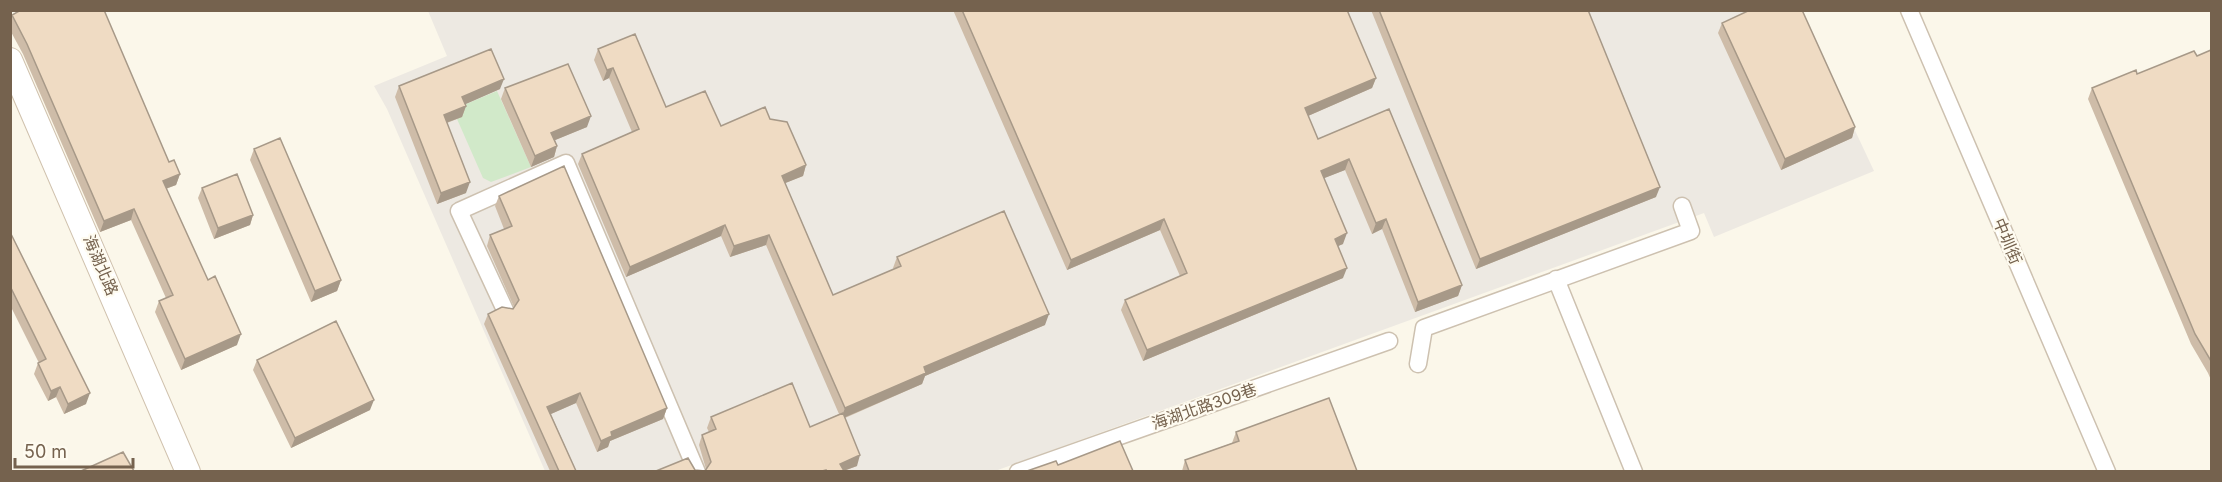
<svg xmlns="http://www.w3.org/2000/svg" width="2222" height="482" font-family="Inter,'Noto Sans TC',sans-serif">
  <rect width="100%" height="100%" fill="#fbf7ea"/>
  <path fill="#ede9e2" d="M428,11H1799L1874,171L1714,237L1704,213L995,471H545L387,109L374,86L447,56Z"/>
  <path fill="#d1e9c9" d="M497,91L531,167L491,182L483,178L457,119L462,116L459,107Z"/>
  <g fill="none" stroke-linecap="round" stroke-linejoin="round">
    <defs>
      <path id="street" d="M1909,10L2107,472
        M1556,279L1634,472
        M505,310L459,211L566,163L697,472
        M1418,364L1424,328L1691,231L1682,206
        M1018,472L1389,341"/>
      <path id="secondary" d="M10,60L188,472"/>
    </defs>
    <use href="#street" stroke="#cdc1b0" stroke-width="19"/>
    <use href="#secondary" stroke="#d0c2ae" stroke-width="26"/>
    <use href="#street" stroke="#fff" stroke-width="16"/>
    <use href="#secondary" stroke="#fff" stroke-width="24"/>
  </g>
  <path fill="#cebca8" d="M953,10H1054L1376,78L1372,88L1308,116L1318,139L1389,109L1462,285L1458,296L1415,312L1382,229L1372,234L1345,170L1324,178L1343,244L1338,246L1343,278L1143,361L1121,310L1125,300L1180,276L1160,230L1067,270Z
    M1371,10H1588L1656,197L1476,269Z
    M12,15L169,162L180,174L176,185L166,189L237,345L181,370L155,312L159,301L166,298L131,220L100,232L23,54L10,30V17Z
    M1722,23L1855,127L1852,138L1781,170L1718,33Z
    M598,49L666,107L721,126L770,119L806,165L803,176L785,183L833,295L894,269L893,268L897,257L1045,325L925,376L922,384L845,418L857,466L844,471H656L695,470L705,471L706,469L699,445L702,435L709,432L707,428L711,417L810,427L839,414L766,245L730,257L721,236L626,277L578,164L582,154L632,132L609,78L603,81L594,60Z
    M2211,50V380L2208,373L2191,344L2088,99L2092,88L2197,56Z
    M399,86L500,89L465,104L466,106L462,117L447,123L466,193L437,204L395,97Z
    M505,88L587,127L555,140L557,146L554,157L531,167L501,99Z
    M254,149L341,280L337,291L311,302L250,160Z
    M202,188L253,215L250,225L214,239L198,198Z
    M499,196L667,408L663,419L610,441L608,447L597,452L576,403L551,414L576,471H550L484,324L488,314L513,309L514,307L487,246L490,235L504,229L495,206Z
    M10,232L86,404L64,414L56,397L48,401L34,374L38,363H39L10,305Z
    M257,360L370,410L291,448L253,370Z
    M1236,432L1357,471H1182L1185,460L1232,443Z"/>
  <path fill="#a79988" d="M613,68L609,78L603,81L607,70Z
    M1376,78L1372,88L1301,119L1305,108Z
    M504,79L500,89L459,107L462,97Z
    M466,106L462,117L440,125L444,115Z
    M591,116L587,127L548,143L551,133Z
    M1855,127L1852,138L1781,170L1785,159Z
    M557,146L554,157L531,167L535,156Z
    M1349,159L1345,170L1317,181L1321,171Z
    M806,165L803,176L778,186L782,176Z
    M180,174L176,185L159,191L163,181Z
    M470,182L466,193L437,204L441,193Z
    M1660,187L1656,197L1476,269L1480,259Z
    M134,209L131,220L100,232L104,221Z
    M253,215L250,225L214,239L218,228Z
    M1164,219L1160,230L1067,270L1071,260Z
    M1386,219L1382,229L1372,234L1376,223Z
    M725,225L721,236L626,277L630,267Z
    M1347,233L1343,244L1331,249L1335,239Z
    M769,235L766,245L730,257L734,246Z
    M1347,268L1343,278L1143,361L1147,350Z
    M341,280L337,291L311,302L315,291Z
    M1462,285L1458,296L1415,312L1418,302Z
    M1049,314L1045,325L925,376L922,384L841,419L845,408L924,367Z
    M241,334L237,345L181,370L185,359Z
    M60,387L56,397L48,401L51,391Z
    M90,393L86,404L64,414L68,404Z
    M580,393L576,403L544,417L547,407Z
    M374,400L370,410L291,448L295,438Z
    M667,408L663,419L610,441L608,447L597,452L601,441L611,432Z
    M860,455L857,466L843,471L840,464Z"/>
  <path fill="#efdbc3" stroke="#a79988" stroke-width="1.5" d="M21,10H104L169,162L174,160L180,174L163,181L208,280L215,276L241,334L185,359L159,301L173,295L134,209L104,221L27,44L12,15Z
    M962,10H1347L1376,78L1305,108L1318,139L1389,109L1462,285L1418,302L1386,219L1376,223L1349,159L1321,171L1347,233L1335,239L1347,268L1147,350L1125,300L1187,273L1164,219L1071,260Z
    M1379,10H1588L1660,187L1480,259Z
    M1750,10H1802L1855,127L1785,159L1722,23Z
    M635,34L666,107L705,91L721,126L765,107L770,119L787,122L806,165L782,176L833,295L901,266L897,257L1004,211L1049,314L924,367L926,373L845,408L769,235L734,246L725,225L630,267L582,154L639,129L613,68L607,70L598,49Z
    M491,49L504,79L462,97L466,106L444,115L470,182L441,193L399,86Z
    M2211,50V361L2195,334L2092,88L2136,70L2137,74L2194,51L2197,56Z
    M568,64L591,116L551,133L557,146L535,156L505,88Z
    M280,138L341,280L315,291L254,149Z
    M564,166L667,408L611,432L612,436L601,441L580,393L547,407L576,471H559L488,314L502,307L513,309L519,300L490,235L512,226L499,196Z
    M237,174L253,215L218,228L202,188Z
    M10,232L90,393L68,404L60,387L51,391L38,363L46,359L10,286Z
    M336,321L374,400L295,438L257,360Z
    M792,383L810,427L843,413L860,455L840,464L844,471H826V470L822,471H656L688,458L695,470L705,471L711,462L702,435L716,429L711,417Z
    M1329,398L1357,471H1189L1185,460L1239,441L1236,432Z
    M1120,441L1133,471H1027L1056,461L1058,465Z
    M123,452L134,471H81Z"/>
  <g text-anchor="middle" stroke-width="4.5" stroke-linejoin="round" paint-order="stroke">
    <g font-size="16" fill="#75624e" stroke="#fefbf0">
      <text transform="translate(2008 241) rotate(67)" y="6">中圳街</text>
      <text transform="translate(101 265) rotate(67)" y="6">海湖北路</text>
      <text transform="translate(1204 406) rotate(-19)" y="6">海湖北路309巷</text>
    </g>
  </g>
  <rect width="2222" height="482" fill="none" stroke="#75624e" stroke-width="24"/>
  <path d="M15 458v9h118v-9" fill="none" stroke="#75624e" stroke-width="3"/>
  <text x="24" y="458" font-size="18" fill="#75624e" stroke="#fefbf0" stroke-width="4.5" paint-order="stroke">50 m</text>
</svg>
